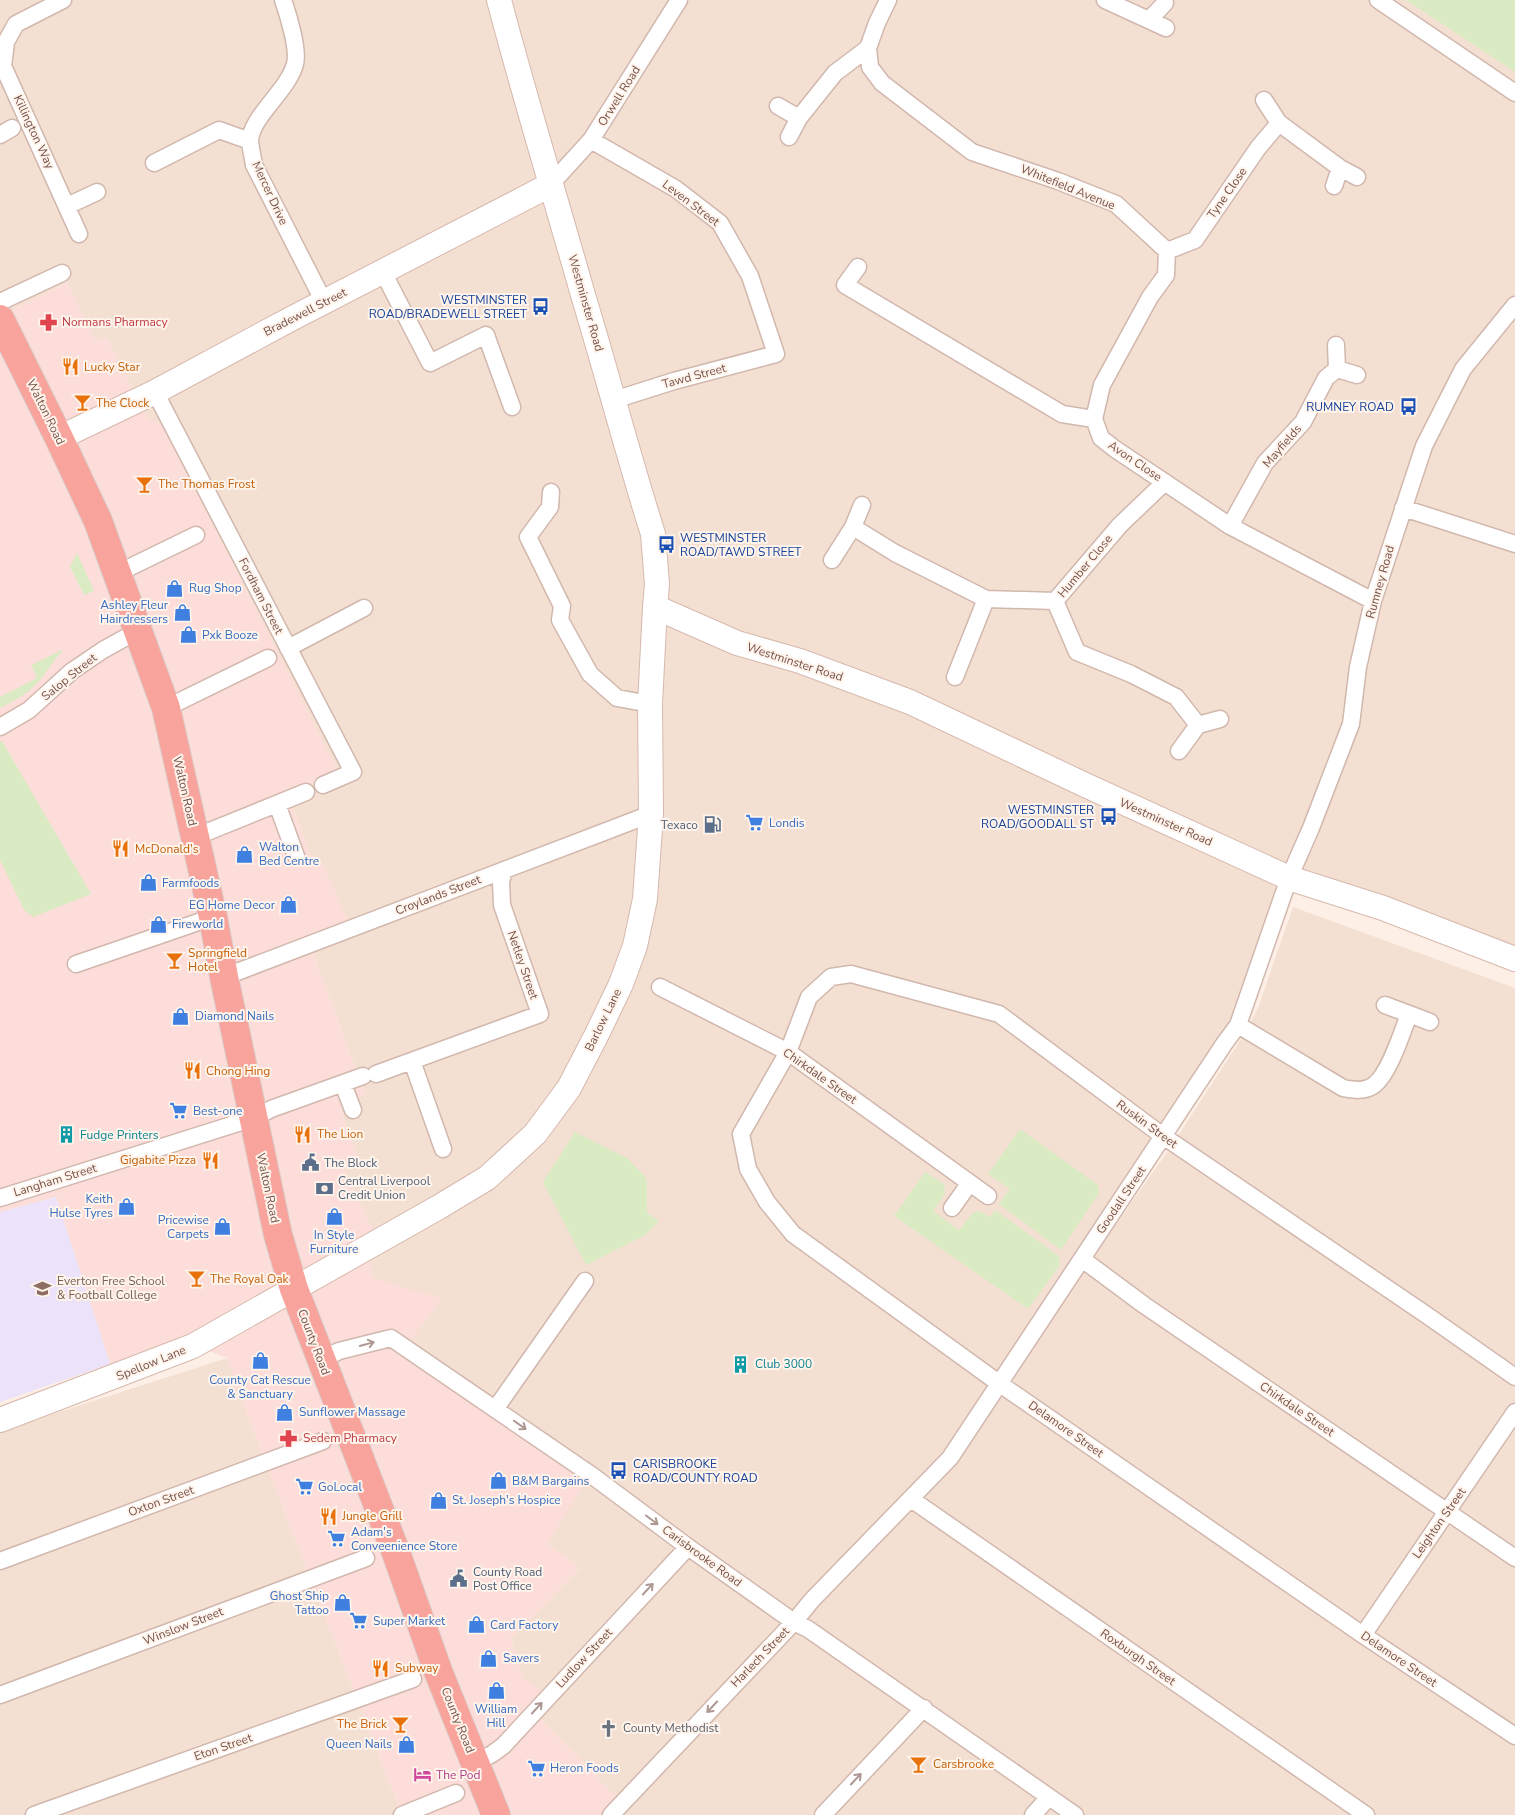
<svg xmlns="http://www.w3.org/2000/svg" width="1515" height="1815" font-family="'Nunito Sans',sans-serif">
  <rect width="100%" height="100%" fill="#fdefe5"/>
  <path fill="#f4e0d3" d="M0,0H1515V959L1289,878L1238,1025L958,1457L1002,1397L1084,1269L1168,1151L1245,1033L1258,1008L1293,907L1515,988V1815H602L617,1798L534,1712L541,1692L523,1678L511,1638L580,1568L547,1544L405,1347L371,1277L372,1228L343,1166L357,1159L340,1107L365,1094L310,945L322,863L314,865L289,798L337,770L147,418L107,338L96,342L67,283L0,316Z
    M227,1358L263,1456L402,1815H0V1431Z"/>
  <path fill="#fdddd9" d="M67,283L96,342L107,338L147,418L162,425L337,769L289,798L314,865L322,862L352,930L310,945L365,1094L340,1108L358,1160L343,1166L372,1228L371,1277L442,1299L405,1347L590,1474L547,1544L580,1568L511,1638L523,1678L542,1692L534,1712L617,1798L602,1815H402L263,1456L227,1358L181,1340L110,1364L56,1197L0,1212V316Z"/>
  <path fill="#ece2f9" d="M56,1197L110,1364L0,1402V1212Z"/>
  <path fill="#daebc3" d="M1406,0H1515V72Z
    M77,553L94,591L84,595L70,567Z
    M62,650L63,651C52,661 47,673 37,683C26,695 14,701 0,708V697L37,678L31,665Z
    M2,741L91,894L33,917L24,910L0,860V742Z
    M1020,1129L1098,1185L1099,1193L1061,1250L999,1204L1010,1189L988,1174Z
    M575,1132L627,1158L647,1179V1213L659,1221L645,1235L586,1265L543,1182Z
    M925,1172L944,1184L945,1194L933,1211L959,1230L973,1213L979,1211L990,1217L995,1210L1059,1256L1060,1265L1028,1309L894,1216Z"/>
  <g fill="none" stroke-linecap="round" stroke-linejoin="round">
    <defs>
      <path id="street" d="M63,0L16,24L6,42L3,66L79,234
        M283,0C288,14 299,50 295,64C288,91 250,117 250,142C251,150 253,158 254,165L324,302
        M888,0L877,23L868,48L870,67L882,83L972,152L1058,181L1116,204L1167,251L1166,275L1150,297L1102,385L1094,419
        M1105,0L1166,28
        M1378,0L1515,93
        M1149,20L1165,3
        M778,106L799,118
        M1279,123L1340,168L1357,177
        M0,135L12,128
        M789,137L799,118L835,73L868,48
        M591,140L676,189L720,223L750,276L776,354L674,381L614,400
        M154,163L219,130L250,141
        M550,185L591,140L679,0
        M1334,186L1340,168
        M67,206L97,192
        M1167,251L1195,240L1258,148L1279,123L1264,100
        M858,267L845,285L1062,414L1094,419L1101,438L1115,449L1230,526L1373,601
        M383,272L430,363L486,335L512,407
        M0,302L62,273
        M1336,345L1337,369L1357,375
        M155,392L353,772L323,785
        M551,492L550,507L528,537L562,606L560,620L590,674L617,698L650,704
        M1403,508L1515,544
        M1230,526L1265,463L1303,422L1326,378L1337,369
        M853,527L895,553L986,599L1055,601L1120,525L1165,482
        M832,560L853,527L862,505
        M118,573L196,535
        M1055,601L1077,652L1131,674L1176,697L1198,725
        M288,648L364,608
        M955,677L986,599
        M166,708L268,658
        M0,727L29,710L72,671L103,650L139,630
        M1179,751L1198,725L1220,719
        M277,804L296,856
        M195,837L306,792
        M76,964L213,917
        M224,977L651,814
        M660,987L788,1052L988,1196
        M1385,1005L1430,1022
        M1238,1025L1343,1088C1353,1090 1365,1092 1374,1085C1389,1074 1402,1033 1409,1014
        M412,1061L443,1149
        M376,1074L540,1014L502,905L501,882L504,870
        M343,1084L353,1110
        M0,1198L254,1118L271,1109L363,1076
        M952,1208L969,1184
        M1082,1259L1144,1305L1515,1558
        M321,1360L339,1351L391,1338L590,1474L688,1547L794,1622L808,1629L1075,1815
        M1515,1377L1428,1316L1163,1136L999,1014L851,974L831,977L809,997L788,1052L741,1134L748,1169L767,1202L793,1234L1000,1384L1363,1635L1515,1736
        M496,1408L585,1281
        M911,1499L1366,1815
        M0,1561L323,1441
        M1363,1635L1515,1412
        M0,1695L366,1558
        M475,1763L492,1754L503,1746L688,1547
        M34,1815L413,1679
        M402,1815L456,1793
        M611,1815L794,1622L812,1600L950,1458L1224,1044L1238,1025L1289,878L1311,828L1351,724L1358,667L1373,601L1424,446L1463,369L1515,305
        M823,1815L924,1708
        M1033,1815L1049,1797"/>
      <path id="secondary" d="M59,438L155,392L287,321L550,185
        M655,607L737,643L800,661L910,702L1083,784L1289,878L1383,908L1515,959
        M0,1420L193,1346L439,1207L487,1178L535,1134L569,1088L597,1034L621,984L635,946L645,899L651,814L650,704L655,607L657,584L653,534C628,455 607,374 583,295C555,196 525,99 499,0"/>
      <path id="highway" d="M0,319L59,438L98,521L166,708L213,917L224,977L278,1235L294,1289L394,1547L438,1671L496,1815"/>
    </defs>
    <use href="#street" stroke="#d1b7ad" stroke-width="19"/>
    <use href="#secondary" stroke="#d7b8ad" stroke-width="26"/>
    <use href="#highway" stroke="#d9cfcc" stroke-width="30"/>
    <use href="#street" stroke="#fff" stroke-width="16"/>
    <use href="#secondary" stroke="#fff" stroke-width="24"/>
    <use href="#highway" stroke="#f8a39b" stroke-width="28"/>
  </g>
  <defs><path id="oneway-shaft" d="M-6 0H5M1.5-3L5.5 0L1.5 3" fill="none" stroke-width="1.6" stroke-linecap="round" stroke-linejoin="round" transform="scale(1.25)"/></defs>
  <g stroke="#ad9792">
    <use href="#oneway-shaft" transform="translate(367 1344) rotate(-15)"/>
    <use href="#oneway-shaft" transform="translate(520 1425) rotate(35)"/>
    <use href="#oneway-shaft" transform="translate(652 1520) rotate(37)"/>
    <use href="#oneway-shaft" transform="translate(648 1589) rotate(-47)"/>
    <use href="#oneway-shaft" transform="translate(712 1707) rotate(133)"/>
    <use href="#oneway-shaft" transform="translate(537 1708) rotate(-47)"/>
    <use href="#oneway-shaft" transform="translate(856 1779) rotate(-47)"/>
  </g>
  <defs>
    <symbol id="bus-bare" viewBox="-9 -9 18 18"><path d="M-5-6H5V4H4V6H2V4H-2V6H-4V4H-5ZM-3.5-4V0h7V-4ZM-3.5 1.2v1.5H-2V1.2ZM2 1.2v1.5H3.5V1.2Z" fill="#1a4fb4" stroke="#fff4ec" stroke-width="2.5" paint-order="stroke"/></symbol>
    <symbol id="pharmacy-bare" viewBox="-9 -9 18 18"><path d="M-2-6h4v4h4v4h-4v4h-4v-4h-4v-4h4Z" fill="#e0444e" stroke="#fff4ec" stroke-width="2.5" paint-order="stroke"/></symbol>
    <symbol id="restaurant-bare" viewBox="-9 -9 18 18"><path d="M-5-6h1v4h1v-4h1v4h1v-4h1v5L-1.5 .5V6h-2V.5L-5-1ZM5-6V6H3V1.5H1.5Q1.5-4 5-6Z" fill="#e8710a" stroke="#fff4ec" stroke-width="2.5" paint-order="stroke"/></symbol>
    <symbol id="bar-bare" viewBox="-9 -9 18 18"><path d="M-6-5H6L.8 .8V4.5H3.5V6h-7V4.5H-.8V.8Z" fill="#e8710a" stroke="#fff4ec" stroke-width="2.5" paint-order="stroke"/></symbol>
    <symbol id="shop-bare" viewBox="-9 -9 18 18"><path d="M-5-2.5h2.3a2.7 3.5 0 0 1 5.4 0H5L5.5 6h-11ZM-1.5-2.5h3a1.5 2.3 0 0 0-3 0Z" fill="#3f7fe0" stroke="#fff4ec" stroke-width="2.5" paint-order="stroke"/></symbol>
    <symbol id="supermarket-bare" viewBox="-9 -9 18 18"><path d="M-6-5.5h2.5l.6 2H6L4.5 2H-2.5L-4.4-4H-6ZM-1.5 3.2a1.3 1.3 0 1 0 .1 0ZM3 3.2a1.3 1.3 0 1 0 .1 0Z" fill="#3f7fe0" stroke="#fff4ec" stroke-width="2.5" paint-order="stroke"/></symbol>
    <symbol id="fuel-bare" viewBox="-9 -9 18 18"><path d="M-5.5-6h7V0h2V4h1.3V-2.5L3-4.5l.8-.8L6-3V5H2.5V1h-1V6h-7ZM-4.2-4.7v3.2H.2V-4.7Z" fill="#5c6f8a" stroke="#fff4ec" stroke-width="2.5" paint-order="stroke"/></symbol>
    <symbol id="building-bare" viewBox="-9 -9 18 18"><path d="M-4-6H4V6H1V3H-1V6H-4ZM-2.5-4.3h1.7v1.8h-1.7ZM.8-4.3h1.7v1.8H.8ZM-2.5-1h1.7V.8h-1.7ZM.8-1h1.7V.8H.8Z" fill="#0f9aa8" stroke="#fff4ec" stroke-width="2.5" paint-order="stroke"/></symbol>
    <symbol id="civic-bare" viewBox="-9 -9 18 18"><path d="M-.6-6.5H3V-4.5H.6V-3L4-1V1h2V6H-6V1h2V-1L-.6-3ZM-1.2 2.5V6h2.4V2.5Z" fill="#5c6f8a" stroke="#fff4ec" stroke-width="2.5" paint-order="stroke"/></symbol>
    <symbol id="bank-bare" viewBox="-9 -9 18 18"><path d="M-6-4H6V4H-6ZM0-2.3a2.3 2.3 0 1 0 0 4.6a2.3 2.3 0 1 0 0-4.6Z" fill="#5c6f8a" stroke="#fff4ec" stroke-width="2.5" paint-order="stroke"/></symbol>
    <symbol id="school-bare" viewBox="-9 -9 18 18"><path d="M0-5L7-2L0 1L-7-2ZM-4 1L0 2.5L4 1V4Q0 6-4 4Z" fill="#8d6e63" stroke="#fff4ec" stroke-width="2.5" paint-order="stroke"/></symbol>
    <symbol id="church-bare" viewBox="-9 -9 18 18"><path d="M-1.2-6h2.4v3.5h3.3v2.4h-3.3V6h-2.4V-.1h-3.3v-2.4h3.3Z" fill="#6b7280" stroke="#fff4ec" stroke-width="2.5" paint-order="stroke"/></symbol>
    <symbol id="hotel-bare" viewBox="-9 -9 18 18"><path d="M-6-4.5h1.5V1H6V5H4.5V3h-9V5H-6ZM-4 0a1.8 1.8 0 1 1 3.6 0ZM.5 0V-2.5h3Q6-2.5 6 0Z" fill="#d1479c" stroke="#fff4ec" stroke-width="2.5" paint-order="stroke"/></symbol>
  </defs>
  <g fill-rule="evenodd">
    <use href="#bus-bare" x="528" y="294" width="25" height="25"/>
    <use href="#pharmacy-bare" x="36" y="310" width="25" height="25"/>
    <use href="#restaurant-bare" x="58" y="354" width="25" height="25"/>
    <use href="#bar-bare" x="70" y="390" width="25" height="25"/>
    <use href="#bus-bare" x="1396" y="394" width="25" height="25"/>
    <use href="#bar-bare" x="132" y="472" width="25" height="25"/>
    <use href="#bus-bare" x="654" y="532" width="25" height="25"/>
    <use href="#shop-bare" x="162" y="576" width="25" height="25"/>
    <use href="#shop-bare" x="170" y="600" width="25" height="25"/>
    <use href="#shop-bare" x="176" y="622" width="25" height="25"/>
    <use href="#bus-bare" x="1096" y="804" width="25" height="25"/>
    <use href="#supermarket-bare" x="742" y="810" width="25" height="25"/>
    <use href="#fuel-bare" x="700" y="812" width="25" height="25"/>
    <use href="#restaurant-bare" x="108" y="836" width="25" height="25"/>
    <use href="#shop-bare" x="232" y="842" width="25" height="25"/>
    <use href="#shop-bare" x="136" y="870" width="25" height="25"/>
    <use href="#shop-bare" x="276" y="892" width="25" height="25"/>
    <use href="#shop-bare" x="146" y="912" width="25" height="25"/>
    <use href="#bar-bare" x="162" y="948" width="25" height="25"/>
    <use href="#shop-bare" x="168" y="1004" width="25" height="25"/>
    <use href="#restaurant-bare" x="180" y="1058" width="25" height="25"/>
    <use href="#supermarket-bare" x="166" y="1098" width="25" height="25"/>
    <use href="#restaurant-bare" x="290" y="1122" width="25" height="25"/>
    <use href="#building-bare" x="54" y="1122" width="25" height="25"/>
    <use href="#restaurant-bare" x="198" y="1148" width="25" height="25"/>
    <use href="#civic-bare" x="298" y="1150" width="25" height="25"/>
    <use href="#bank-bare" x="312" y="1176" width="25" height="25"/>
    <use href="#shop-bare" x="114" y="1194" width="25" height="25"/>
    <use href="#shop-bare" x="322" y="1204" width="25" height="25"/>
    <use href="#shop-bare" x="210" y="1214" width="25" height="25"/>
    <use href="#bar-bare" x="184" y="1266" width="25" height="25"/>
    <use href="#school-bare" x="30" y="1276" width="25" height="25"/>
    <use href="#shop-bare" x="248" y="1348" width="25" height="25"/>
    <use href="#building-bare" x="728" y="1352" width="25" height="25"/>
    <use href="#shop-bare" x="272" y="1400" width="25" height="25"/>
    <use href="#pharmacy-bare" x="276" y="1426" width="25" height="25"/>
    <use href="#bus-bare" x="606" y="1458" width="25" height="25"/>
    <use href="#shop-bare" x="486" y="1468" width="25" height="25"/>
    <use href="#supermarket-bare" x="292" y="1474" width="25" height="25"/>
    <use href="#shop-bare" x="426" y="1488" width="25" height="25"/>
    <use href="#restaurant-bare" x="316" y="1504" width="25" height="25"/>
    <use href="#supermarket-bare" x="324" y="1526" width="25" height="25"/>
    <use href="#civic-bare" x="446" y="1566" width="25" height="25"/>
    <use href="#shop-bare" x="330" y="1590" width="25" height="25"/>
    <use href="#supermarket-bare" x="346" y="1608" width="25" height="25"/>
    <use href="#shop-bare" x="464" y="1612" width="25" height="25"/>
    <use href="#shop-bare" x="476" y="1646" width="25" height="25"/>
    <use href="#restaurant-bare" x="368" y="1656" width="25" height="25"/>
    <use href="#shop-bare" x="484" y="1678" width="25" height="25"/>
    <use href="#bar-bare" x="388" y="1712" width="25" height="25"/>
    <use href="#church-bare" x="596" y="1716" width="25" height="25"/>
    <use href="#shop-bare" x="394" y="1732" width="25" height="25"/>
    <use href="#bar-bare" x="906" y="1752" width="25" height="25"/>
    <use href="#supermarket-bare" x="524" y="1756" width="25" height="25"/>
    <use href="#hotel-bare" x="410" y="1762" width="25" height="25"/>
  </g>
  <g text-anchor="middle" stroke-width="4" stroke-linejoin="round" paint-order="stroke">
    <g font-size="12" fill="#765249" stroke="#fff4ec">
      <text transform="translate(619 96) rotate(-58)" y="4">Orwell Road</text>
      <text transform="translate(34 132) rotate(65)" y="4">Killington Way</text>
      <text transform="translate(1068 187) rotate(22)" y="4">Whitefield Avenue</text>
      <text transform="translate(270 193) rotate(65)" y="4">Mercer Drive</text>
      <text transform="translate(1227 193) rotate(-55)" y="4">Tyne Close</text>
      <text transform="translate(691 203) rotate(37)" y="4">Leven Street</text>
      <text transform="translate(586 303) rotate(74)" y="4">Westminster Road</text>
      <text transform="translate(305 312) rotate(-27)" y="4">Bradewell Street</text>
      <text transform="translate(694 376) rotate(-15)" y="4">Tawd Street</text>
      <text transform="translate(46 412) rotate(64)" y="4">Walton Road</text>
      <text transform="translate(1282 446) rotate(-49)" y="4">Mayfields</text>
      <text transform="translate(1135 461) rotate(34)" y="4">Avon Close</text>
      <text transform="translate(1085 566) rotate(-50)" y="4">Humber Close</text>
      <text transform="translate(1380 582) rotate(-74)" y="4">Rumney Road</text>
      <text transform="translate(261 596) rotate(63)" y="4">Fordham Street</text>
      <text transform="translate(795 662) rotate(18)" y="4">Westminster Road</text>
      <text transform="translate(69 677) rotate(-39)" y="4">Salop Street</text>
      <text transform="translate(185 791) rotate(77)" y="4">Walton Road</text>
      <text transform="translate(1166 822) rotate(24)" y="4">Westminster Road</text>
      <text transform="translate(438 895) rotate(-21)" y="4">Croylands Street</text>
      <text transform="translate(523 965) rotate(71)" y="4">Netley Street</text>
      <text transform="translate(603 1020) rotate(-64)" y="4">Barlow Lane</text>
      <text transform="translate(820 1076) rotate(35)" y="4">Chirkdale Street</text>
      <text transform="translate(1147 1124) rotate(36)" y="4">Ruskin Street</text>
      <text transform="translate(55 1180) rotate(-17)" y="4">Langham Street</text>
      <text transform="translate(268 1188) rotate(78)" y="4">Walton Road</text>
      <text transform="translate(1121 1200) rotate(-56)" y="4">Goodall Street</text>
      <text transform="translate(314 1342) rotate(69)" y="4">County Road</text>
      <text transform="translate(151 1363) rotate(-22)" y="4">Spellow Lane</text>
      <text transform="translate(1297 1409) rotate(34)" y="4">Chirkdale Street</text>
      <text transform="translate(1066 1429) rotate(35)" y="4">Delamore Street</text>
      <text transform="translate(161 1501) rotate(-20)" y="4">Oxton Street</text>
      <text transform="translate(1439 1523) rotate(-55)" y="4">Leighton Street</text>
      <text transform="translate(702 1556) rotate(36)" y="4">Carisbrooke Road</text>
      <text transform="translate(183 1626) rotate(-21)" y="4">Winslow Street</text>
      <text transform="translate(760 1657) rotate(-46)" y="4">Harlech Street</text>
      <text transform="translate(1138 1657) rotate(35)" y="4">Roxburgh Street</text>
      <text transform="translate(584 1658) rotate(-47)" y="4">Ludlow Street</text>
      <text transform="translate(1399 1659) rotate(34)" y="4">Delamore Street</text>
      <text transform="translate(458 1720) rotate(68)" y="4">County Road</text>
      <text transform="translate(223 1747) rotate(-19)" y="4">Eton Street</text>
    </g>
    <g font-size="12" fill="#164399" stroke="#fff4ec" text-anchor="end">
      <text x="527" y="304">WESTMINSTER<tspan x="527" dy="14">ROAD/BRADEWELL STREET</tspan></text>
      <text x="1394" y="411">RUMNEY ROAD</text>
      <text x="680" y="542" text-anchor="start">WESTMINSTER<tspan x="680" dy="14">ROAD/TAWD STREET</tspan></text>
      <text x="1094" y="814">WESTMINSTER<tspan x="1094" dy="14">ROAD/GOODALL ST</tspan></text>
      <text x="633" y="1468" text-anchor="start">CARISBROOKE<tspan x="633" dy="14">ROAD/COUNTY ROAD</tspan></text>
    </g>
    <g font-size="12" fill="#be3a42" stroke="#fff4ec" text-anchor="start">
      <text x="62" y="326">Normans Pharmacy</text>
      <text x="303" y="1442">Sedem Pharmacy</text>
    </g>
    <g font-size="12" fill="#c56008" stroke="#fff4ec" text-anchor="start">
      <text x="84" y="371">Lucky Star</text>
      <text x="96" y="407">The Clock</text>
      <text x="158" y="488">The Thomas Frost</text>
      <text x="135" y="853">McDonald's</text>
      <text x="188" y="957">Springfield<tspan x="188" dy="14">Hotel</tspan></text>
      <text x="206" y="1075">Chong Hing</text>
      <text x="317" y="1138">The Lion</text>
      <text x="196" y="1164" text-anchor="end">Gigabite Pizza</text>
      <text x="210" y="1283">The Royal Oak</text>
      <text x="342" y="1520">Jungle Grill</text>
      <text x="395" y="1672">Subway</text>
      <text x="387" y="1728" text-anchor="end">The Brick</text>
      <text x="933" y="1768">Carsbrooke</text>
    </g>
    <g font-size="12" fill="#366cbe" stroke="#fff4ec" text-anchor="start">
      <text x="189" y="592">Rug Shop</text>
      <text x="168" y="609" text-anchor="end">Ashley Fleur<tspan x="168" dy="14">Hairdressers</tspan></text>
      <text x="202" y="639">Pxk Booze</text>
      <text x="769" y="827">Londis</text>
      <text x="259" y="851">Walton<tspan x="259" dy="14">Bed Centre</tspan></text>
      <text x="162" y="887">Farmfoods</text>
      <text x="275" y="909" text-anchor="end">EG Home Decor</text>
      <text x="172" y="928">Fireworld</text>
      <text x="195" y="1020">Diamond Nails</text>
      <text x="193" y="1115">Best-one</text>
      <text x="113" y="1203" text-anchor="end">Keith<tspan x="113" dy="14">Hulse Tyres</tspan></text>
      <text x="209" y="1224" text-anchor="end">Pricewise<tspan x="209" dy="14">Carpets</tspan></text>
      <text x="334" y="1239" text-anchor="middle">In Style<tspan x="334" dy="14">Furniture</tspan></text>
      <text x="260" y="1384" text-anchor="middle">County Cat Rescue<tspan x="260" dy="14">&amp; Sanctuary</tspan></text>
      <text x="299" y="1416">Sunflower Massage</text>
      <text x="512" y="1485">B&amp;M Bargains</text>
      <text x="318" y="1491">GoLocal</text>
      <text x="452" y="1504">St. Joseph's Hospice</text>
      <text x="351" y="1536">Adam's<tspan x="351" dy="14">Conveenience Store</tspan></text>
      <text x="329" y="1600" text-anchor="end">Ghost Ship<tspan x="329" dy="14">Tattoo</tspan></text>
      <text x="373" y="1625">Super Market</text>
      <text x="490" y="1629">Card Factory</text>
      <text x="503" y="1662">Savers</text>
      <text x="496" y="1713" text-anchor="middle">William<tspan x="496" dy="14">Hill</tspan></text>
      <text x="392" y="1748" text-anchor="end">Queen Nails</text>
      <text x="550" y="1772">Heron Foods</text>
    </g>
    <g font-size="12" fill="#4e5e75" stroke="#fff4ec" text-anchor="start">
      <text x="698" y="829" text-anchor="end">Texaco</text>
      <text x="324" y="1167">The Block</text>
      <text x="338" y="1185">Central Liverpool<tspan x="338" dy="14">Credit Union</tspan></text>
      <text x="473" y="1576">County Road<tspan x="473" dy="14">Post Office</tspan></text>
    </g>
    <g font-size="12" fill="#0d838f" stroke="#fff4ec" text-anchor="start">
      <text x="80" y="1139">Fudge Printers</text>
      <text x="755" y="1368">Club 3000</text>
    </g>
    <g font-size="12" fill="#785e54" stroke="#fff4ec" text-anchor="start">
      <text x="57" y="1285">Everton Free School<tspan x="57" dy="14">&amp; Football College</tspan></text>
    </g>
    <g font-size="12" fill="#5b616d" stroke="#fff4ec" text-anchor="start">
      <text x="623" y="1732">County Methodist</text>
    </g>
    <g font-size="12" fill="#b23c85" stroke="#fff4ec" text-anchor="start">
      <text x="436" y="1779">The Pod</text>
    </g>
  </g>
</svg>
